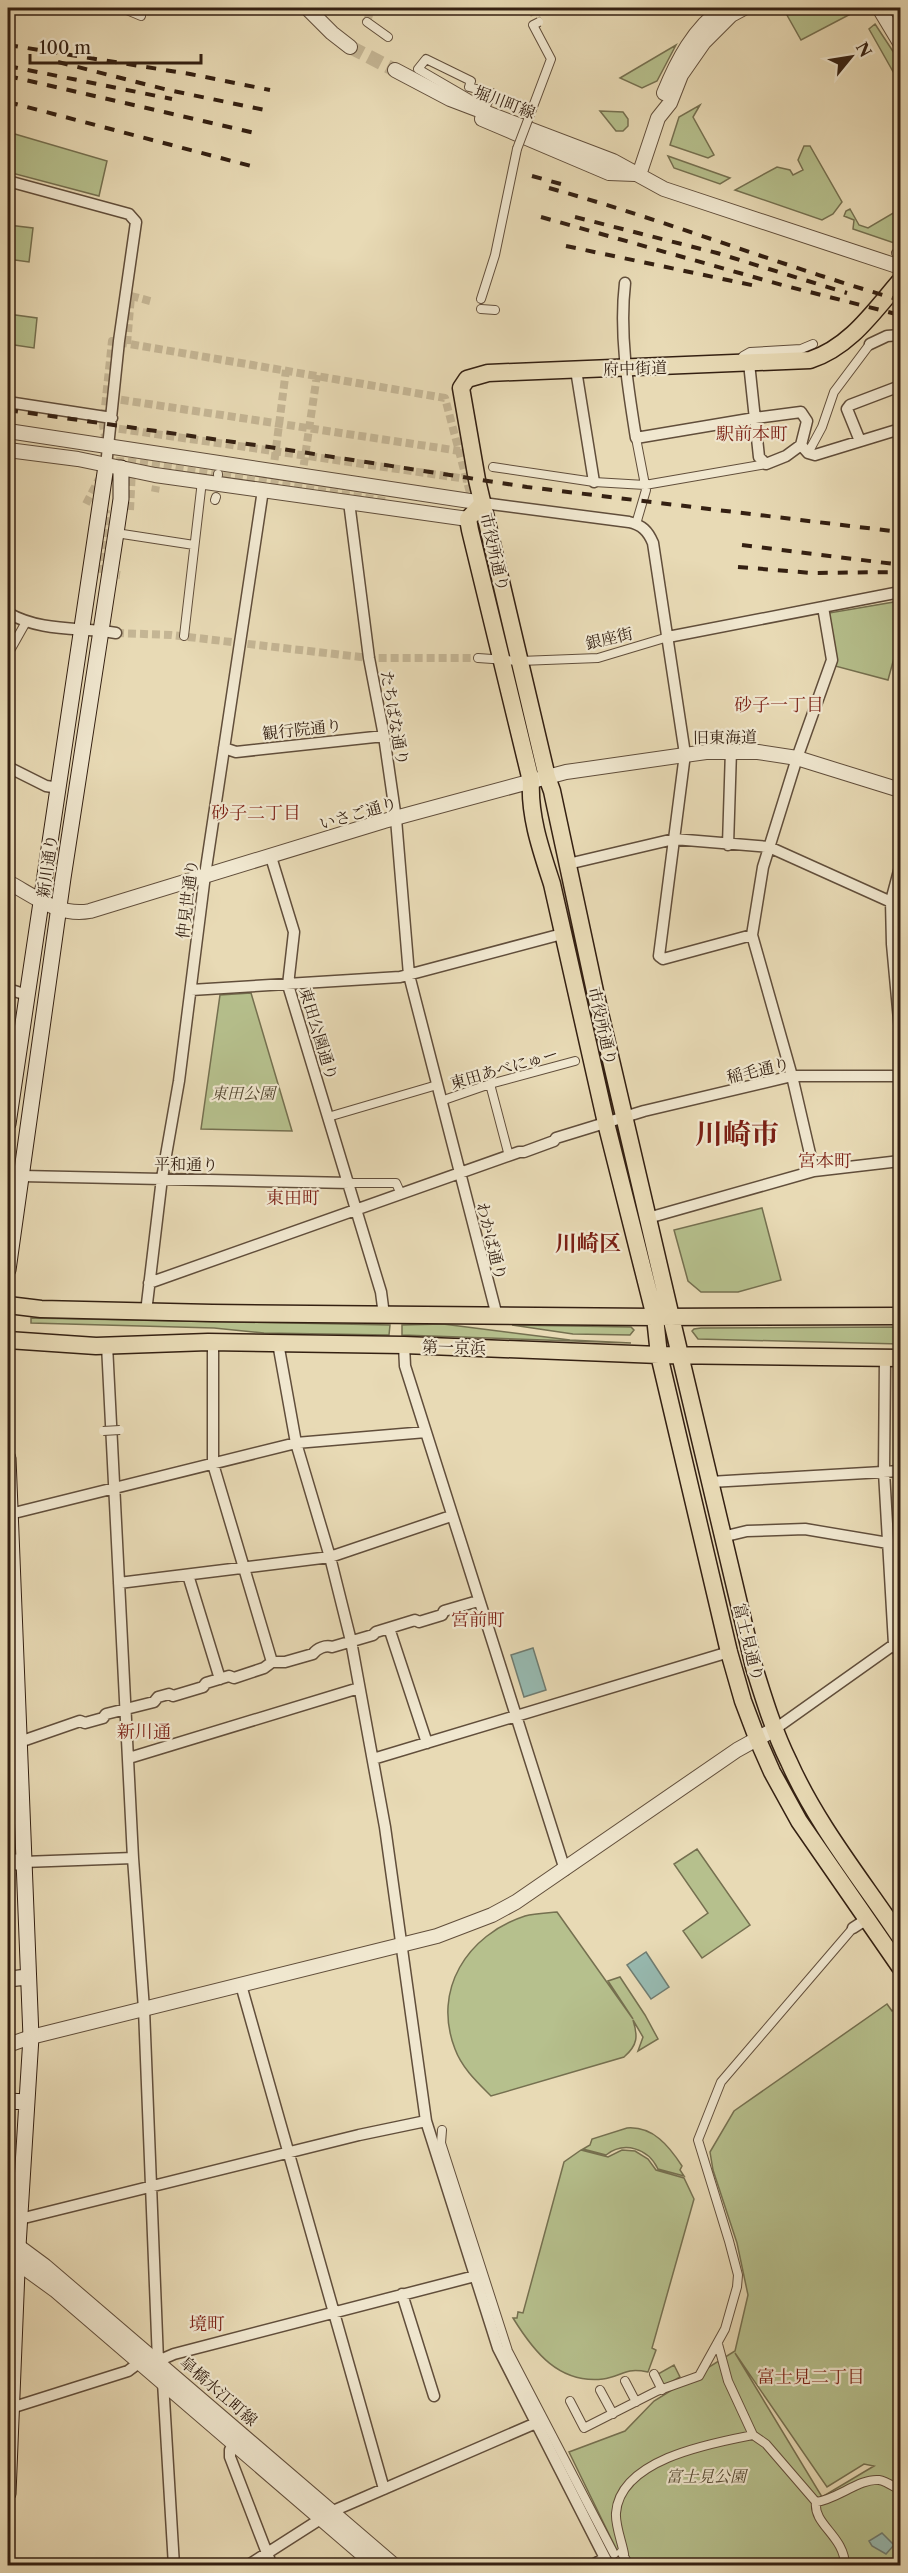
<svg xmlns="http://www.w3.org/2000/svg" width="908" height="2573" font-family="'Libre Caslon Text','Noto Serif JP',serif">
  <rect width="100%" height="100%" fill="#e8dab5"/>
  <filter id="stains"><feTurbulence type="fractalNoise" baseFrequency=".00333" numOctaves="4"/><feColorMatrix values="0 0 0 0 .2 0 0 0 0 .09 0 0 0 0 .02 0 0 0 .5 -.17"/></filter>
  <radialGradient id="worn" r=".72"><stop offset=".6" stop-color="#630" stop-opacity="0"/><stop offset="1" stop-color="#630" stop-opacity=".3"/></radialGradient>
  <path fill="#b6c08d" stroke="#757050" stroke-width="1.5" fill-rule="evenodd" d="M783,8H862L801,40Z
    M875,24L900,62V84L869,29Z
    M676,45L657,81L642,88L620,78Z
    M700,105L693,117L714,155L708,158L670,145L679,117Z
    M600,111L623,112L628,119V126L623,131H616Z
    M8,132L107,161L99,196L8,172Z
    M804,146H810L842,202L833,214L822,220L735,190L777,167L790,170L793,175L803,170L798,160Z
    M668,156L730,178L720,184L674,168Z
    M850,209L859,225L868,228L900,209V245L853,229L854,220L844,216L846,211Z
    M8,225L33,228L29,262L8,259Z
    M8,314L37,318L34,348L8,344Z
    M900,601V636L888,680L835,666L829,613Z
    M251,993L292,1131L201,1129L220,995Z
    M762,1208L781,1280L738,1292H701L688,1281L674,1230Z
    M31,1318L390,1325L389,1335L264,1333L214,1328L31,1323Z
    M443,1324L570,1340L631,1343L402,1335V1325Z
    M512,1325L631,1327L634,1330L630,1335L573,1334Z
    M900,1327V1344L698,1339L692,1331L694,1329L701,1328Z
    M697,1849L750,1925L702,1958L683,1931L708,1913L674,1864Z
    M557,1912L633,2019L608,1981L620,1977L645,2015L658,2039L638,2051L643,2037L633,2020C638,2036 638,2045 624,2057L491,2096C477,2082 462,2068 455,2049C432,1990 467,1935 525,1916C535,1913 547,1913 557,1912Z
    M887,2004L892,2011L900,2006V2565H624L569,2452L625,2431L654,2401L735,2351L748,2295L737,2243L713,2170L710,2152L734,2111ZM735,2353L827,2487L864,2464L874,2466L822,2497Z
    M627,2128C653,2126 669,2146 682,2166L680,2170L684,2176L658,2169C648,2148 624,2141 606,2155L583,2149L590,2145L592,2139Z
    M581,2150L608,2157L622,2150L635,2151L648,2159L656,2170L684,2178L694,2199L652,2348L656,2350L648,2372C643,2371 635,2370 630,2371C621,2373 613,2378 603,2379C559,2384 534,2352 513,2318H517L518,2312L523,2313L564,2162Z
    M674,2365L680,2377L664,2386L658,2374Z"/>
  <path fill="#97bab1" stroke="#6f7c71" stroke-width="1.5" d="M533,1648L546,1690L524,1697L511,1655Z
    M646,1952L669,1987L651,1999L627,1965Z
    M882,2533L894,2545L886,2554L872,2546L869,2541Z"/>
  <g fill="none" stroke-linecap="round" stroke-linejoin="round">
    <path stroke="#c4b594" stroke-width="8" stroke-dasharray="8 4" stroke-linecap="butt" d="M530,8L539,22
      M367,22L371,8
      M127,344L131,296L154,302
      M109,398L460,451
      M107,427L467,479
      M106,441L103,426L112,341L445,398L473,504
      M104,460L133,462L386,501
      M273,472L286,370
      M302,477L317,375
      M155,492L156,486
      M86,504L99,479
      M130,510L132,470
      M102,573L106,510
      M107,573L120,575
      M116,633L171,635L369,658H478"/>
    <path stroke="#c4b594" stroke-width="14" stroke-dasharray="14 7" stroke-linecap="butt" d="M350,47L395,70"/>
    <defs>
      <path id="pedestrian" d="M122,8L141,16
        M367,22L388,37
        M426,59L471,81L469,87L492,93L485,108L418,69Z
        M896,253L900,255
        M481,299L495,255L517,149
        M481,309L495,310
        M743,356L750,352L801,349L813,344
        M636,438L646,490L636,524
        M808,453L822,427L834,392L870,344
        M493,467L594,482L645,485L766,464
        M218,474V475
        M215,500L216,497
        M116,533L194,545
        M184,636L202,481
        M8,654L26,622
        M478,658L520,661L598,658L668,637
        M490,1084L509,1156
        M441,1101L490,1084L575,1061
        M328,1117L437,1085
        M350,1183H396L401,1194
        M442,2130L441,2143L508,2351L614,2554
        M718,2344L728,2381L753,2435
        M654,2374L662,2390
        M625,2381L636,2402
        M600,2390L613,2414
        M570,2401L584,2428L657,2391L699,2376L725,2329L737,2287L738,2275L729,2241L698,2140L721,2082L853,1928
        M621,2552L630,2566
        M624,2554C622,2542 615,2525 616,2513C620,2459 712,2443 753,2435L766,2444L816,2502
        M845,2566C845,2536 813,2525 816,2502C836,2500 860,2478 879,2480C886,2481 894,2487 900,2490"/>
      <path id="minor" d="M8,181L129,214L136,222L119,341L106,466
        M625,283C619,334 628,388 636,438L755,418L801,412L807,421L801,445L786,456L766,464L759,457L749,363
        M870,344L887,336L900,335
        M576,370L594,482
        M8,402L112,418
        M860,441L847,409L850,405L900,386
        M801,445L808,453L815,455L900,429
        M349,502L369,658L384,736L396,819L409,975L497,1316
        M483,503L629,522C642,525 648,531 653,543L685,754L659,956L663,959L752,935
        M8,613C41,632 80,627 116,633
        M668,637L900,592
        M224,748L236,752L384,736
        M8,767L46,786L59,788
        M728,845L731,750
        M271,857L294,932L288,985L381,1292L384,1315
        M568,864L674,839L769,847L900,906
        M900,867L891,901L892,944L900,1031
        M8,989L27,995
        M191,990L400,977L562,934
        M814,1171L792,1076L752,935L763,867L797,758L832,660L823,607
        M22,1176L350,1183
        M648,1218L814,1171L900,1161
        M149,1283L519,1152H524L554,1141L556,1138L644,1111L792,1076H900
        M146,1312L162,1178L179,1081L205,875L263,490
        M213,1342V1464L272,1662
        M278,1343L296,1443L330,1557L351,1641L385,1827L426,2121L498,2348L609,2566
        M107,1345L133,1858L144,2009L158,2361L163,2382L174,2566
        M404,1345L405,1366L565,1870
        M885,1358L884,1472L894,1644L900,1654
        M710,1482L900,1471
        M10,1514L296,1443L426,1432
        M722,1537L747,1531L805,1529L900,1545
        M188,1575L220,1679
        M119,1583L330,1557L451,1516
        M389,1628L427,1743
        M775,1729L899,1641
        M8,1746L80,1721L85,1723L103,1718L106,1714L154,1702L158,1697L169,1694L173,1696L203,1687L206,1683L229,1676L234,1678L264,1668L272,1662H285L313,1654C317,1648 326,1645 332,1647L373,1635L376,1632L415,1620L419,1622L442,1615L444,1611L478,1601
        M129,1758L359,1688
        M373,1759L729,1652
        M23,1862L133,1858
        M853,1928L867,1919
        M241,1985L384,2489
        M20,2219L359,2135L426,2121
        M402,2294L434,2396
        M11,2408L128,2371L140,2362L158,2361L174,2354L475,2276
        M234,2443L230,2450V2457L272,2566
        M247,2566L333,2511L536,2423
        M591,2566L605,2558"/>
      <path id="tertiary" d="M307,8L332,33L350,47
        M879,8L900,43
        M395,70L450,99L613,161L664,189L900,267
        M664,93C677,61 694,28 723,8
        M482,119L609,173L635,174
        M639,175L658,118L670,103L681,75L704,42L731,15L744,8
        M8,431L483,503
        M8,450L78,459L155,475L468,519
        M8,882C34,896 59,917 90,911L384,821L566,772L706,752H758L797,758L900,790
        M8,2045L31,2037L437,1936L492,1915L516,1902L737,1750L775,1729
        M8,2247L18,2246L45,2266L395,2566
        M8,2256L55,2290L376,2566"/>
      <path id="secondary" d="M8,1124L106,466
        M8,1270L63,878L116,533L121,499V468
        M8,1458L31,2037L18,2246L8,2494
        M8,1862H23
        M8,1979L28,1977
        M8,2101L27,2102"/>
      <path id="primary" d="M483,503L468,519L470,530L531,781C529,816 541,850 552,884L606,1123L655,1317
        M671,1317L596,996L552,791L547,777L477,480L461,388L467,379L488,373L810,360C850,347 874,311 900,281"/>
      <path id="trunk" d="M8,1305L41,1309L212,1313L655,1317L900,1316
        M655,1317L659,1355L729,1652L743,1701L757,1738L772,1772L799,1821L900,1967
        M671,1317L754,1667C764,1699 774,1732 789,1762C817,1825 862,1880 900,1937
        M8,1340L96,1346L208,1342L404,1345L659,1355L900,1358"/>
    </defs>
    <use href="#pedestrian" stroke="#614e3b" stroke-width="10"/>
    <use href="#minor" stroke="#614e3b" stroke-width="13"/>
    <use href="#tertiary" stroke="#614e3b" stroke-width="16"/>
    <use href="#secondary" stroke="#342012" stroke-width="17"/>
    <use href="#primary" stroke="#342012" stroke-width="19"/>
    <use href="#trunk" stroke="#342012" stroke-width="19"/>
    <use href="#pedestrian" stroke="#f0e7cf" stroke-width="8"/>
    <use href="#minor" stroke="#f0e7cf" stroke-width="10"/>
    <use href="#tertiary" stroke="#f0e7cf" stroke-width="14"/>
    <use href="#secondary" stroke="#f0e7cf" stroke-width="15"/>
    <use href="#primary" stroke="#e8dab5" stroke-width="16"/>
    <use href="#trunk" stroke="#e8dab5" stroke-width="16"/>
    <path stroke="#342012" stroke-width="4" stroke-dasharray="10 10" stroke-linecap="butt" d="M8,45L190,74L270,90
      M58,62L168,90L265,110
      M8,66L172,99
      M8,76L259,134
      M8,102L251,166
      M532,176L561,184
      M549,188C668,221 782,266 900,300
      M541,217L782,285L900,315
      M575,217L717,253L847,293
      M566,246L761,287
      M8,410L269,447L527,487L900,532
      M742,545L894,564
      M738,567L812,573L900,572"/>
    <defs>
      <path id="pedestrian-bridge" d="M517,149L551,59L533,25L539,22
        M103,1431L120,1430"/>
    </defs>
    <use href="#pedestrian-bridge" stroke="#614e3b" stroke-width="10" stroke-linecap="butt"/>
    <use href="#pedestrian-bridge" stroke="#f0e7cf" stroke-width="8"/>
  </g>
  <g text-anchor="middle" stroke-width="4.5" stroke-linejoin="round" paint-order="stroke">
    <g font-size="16" fill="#342012" stroke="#f0e7cf">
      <text transform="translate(505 102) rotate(21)" y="6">堀川町線</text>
      <text transform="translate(635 368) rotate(-2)" y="6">府中街道</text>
      <text transform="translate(495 552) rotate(77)" y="6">市役所通り</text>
      <text transform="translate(609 638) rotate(-13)" y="6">銀座街</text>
      <text transform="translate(395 718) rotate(80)" y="6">たちばな通り</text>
      <text transform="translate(302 729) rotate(-6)" y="6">観行院通り</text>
      <text transform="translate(725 737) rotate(-1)" y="6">旧東海道</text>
      <text transform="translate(358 813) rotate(-16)" y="6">いさご通り</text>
      <text transform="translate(47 866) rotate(-82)" y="6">新川通り</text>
      <text transform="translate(187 899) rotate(-83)" y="6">仲見世通り</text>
      <text transform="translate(603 1026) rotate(77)" y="6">市役所通り</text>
      <text transform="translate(319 1034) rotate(73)" y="6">東田公園通り</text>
      <text transform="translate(504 1068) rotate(-16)" y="6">東田あべにゅー</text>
      <text transform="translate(758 1070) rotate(-13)" y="6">稲毛通り</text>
      <text transform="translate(186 1164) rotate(1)" y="6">平和通り</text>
      <text transform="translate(492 1241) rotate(76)" y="6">わかば通り</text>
      <text transform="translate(454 1347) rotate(2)" y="6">第一京浜</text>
      <text transform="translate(749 1642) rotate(76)" y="6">富士見通り</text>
      <text transform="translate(219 2391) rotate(41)" y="6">皐橋水江町線</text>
    </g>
    <g font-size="16" font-style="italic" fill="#544831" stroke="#f0e7cf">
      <text x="243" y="1099">東田公園</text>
      <text x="706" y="2482">富士見公園</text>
    </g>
    <g font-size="18" fill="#7a1f14" stroke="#f0e7cf">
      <text x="752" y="440">駅前本町</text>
      <text x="779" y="711">砂子一丁目</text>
      <text x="256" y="819">砂子二丁目</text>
      <text x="825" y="1167">宮本町</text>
      <text x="293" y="1204">東田町</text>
      <text x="478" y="1626">宮前町</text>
      <text x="144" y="1738">新川通</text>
      <text x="207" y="2330">境町</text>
      <text x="811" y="2383">富士見二丁目</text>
    </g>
    <g font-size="22" font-weight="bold" fill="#7a1f14" stroke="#f0e7cf">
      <text x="588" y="1251">川崎区</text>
    </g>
    <g font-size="28" font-weight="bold" fill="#7a1f14" stroke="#f0e7cf">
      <text x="737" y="1144">川崎市</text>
    </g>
  </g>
  <rect width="908" height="2573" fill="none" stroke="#e8dab5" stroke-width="30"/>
  <rect x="9" y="9" width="890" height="2555" fill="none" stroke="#342012" stroke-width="3"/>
  <rect x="15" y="15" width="878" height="2543" fill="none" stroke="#342012" stroke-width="1.5"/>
  <g transform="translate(851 57) rotate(60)" stroke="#f0e7cf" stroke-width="4.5" paint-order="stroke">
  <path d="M0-4.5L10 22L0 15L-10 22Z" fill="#342012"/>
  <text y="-9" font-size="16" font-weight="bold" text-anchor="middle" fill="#342012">N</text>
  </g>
  <path d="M30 54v9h171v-9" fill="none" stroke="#342012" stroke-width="3"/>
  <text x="39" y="54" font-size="18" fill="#342012" stroke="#f0e7cf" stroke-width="4.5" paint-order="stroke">100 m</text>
  <rect width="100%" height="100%" filter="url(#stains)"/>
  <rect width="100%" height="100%" fill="url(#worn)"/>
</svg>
